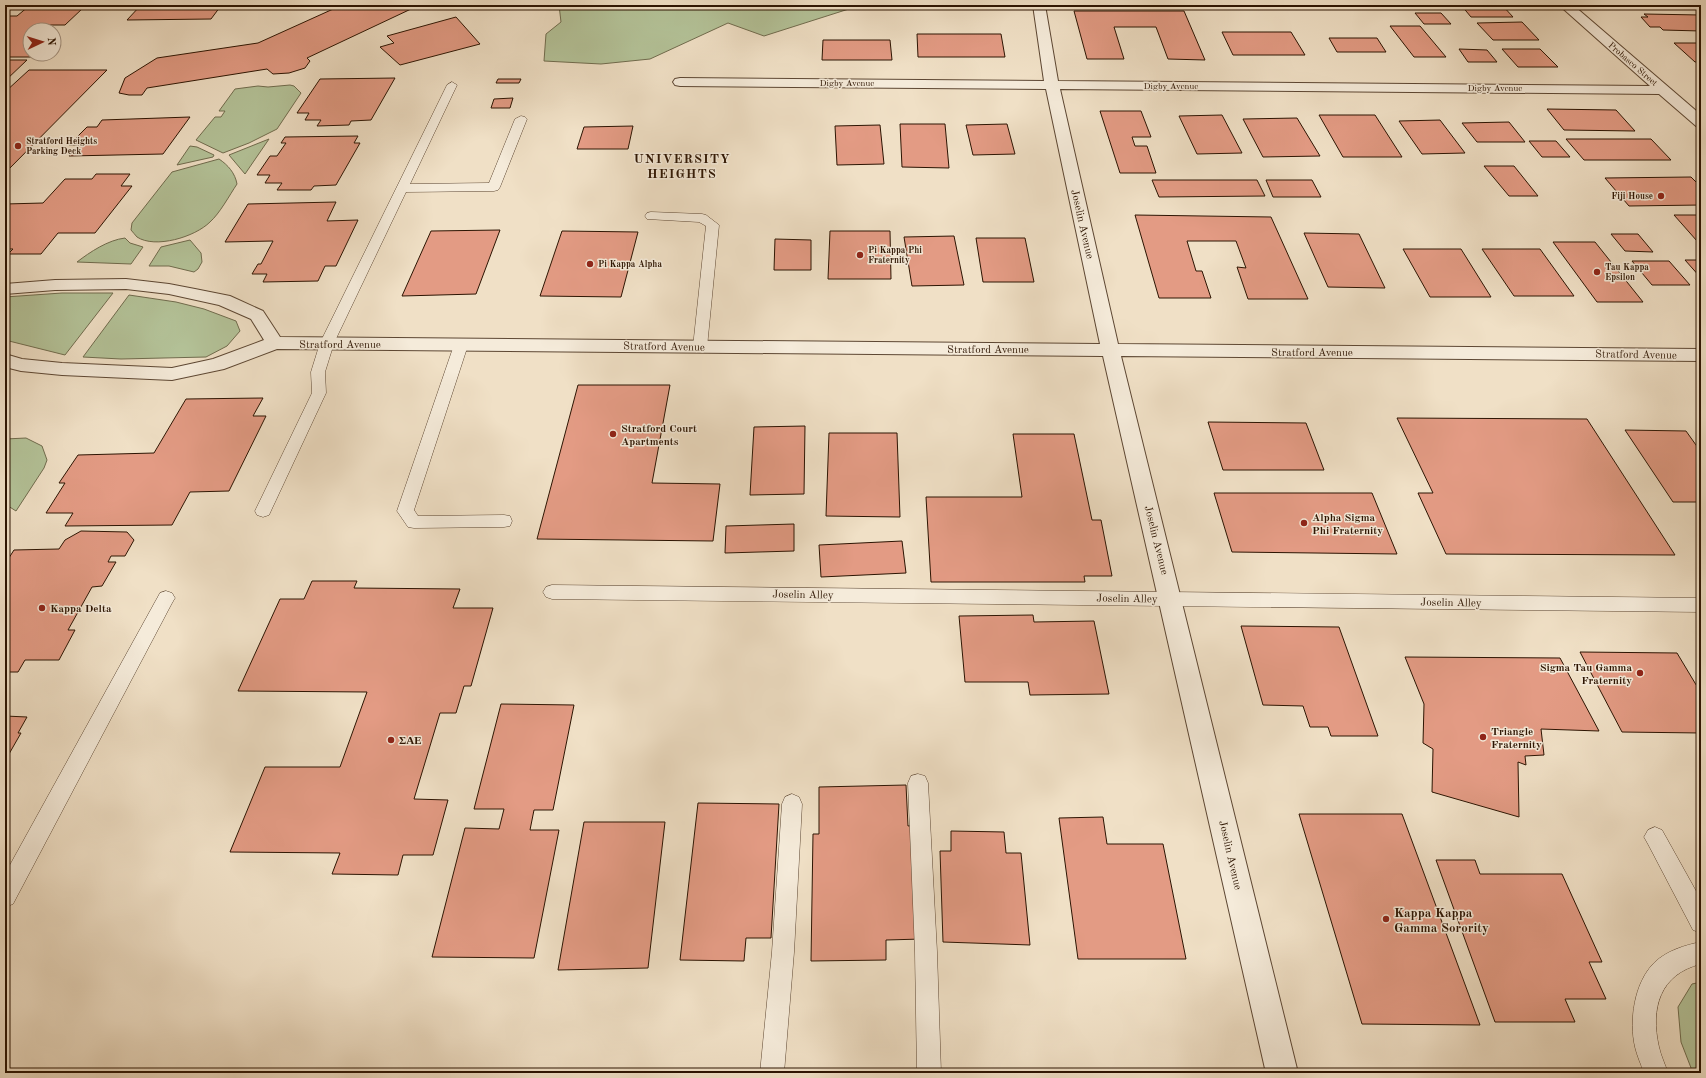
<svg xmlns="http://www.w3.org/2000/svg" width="1706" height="1078" font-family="'Old Standard TT',serif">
  <rect width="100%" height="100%" fill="#f0e0c6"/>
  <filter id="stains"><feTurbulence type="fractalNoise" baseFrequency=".005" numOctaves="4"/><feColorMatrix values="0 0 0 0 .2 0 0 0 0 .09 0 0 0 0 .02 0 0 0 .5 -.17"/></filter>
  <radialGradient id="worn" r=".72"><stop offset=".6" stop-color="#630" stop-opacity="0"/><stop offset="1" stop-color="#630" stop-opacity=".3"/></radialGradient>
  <path fill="#b4c399" stroke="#706c4e" d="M559,5H1147L855,7L764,36L728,23L650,59L601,64L544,61L546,34L561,22Z
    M290,85L294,86L301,93L277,129L249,143L223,153L196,140L215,117H221L225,111H219L235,89L258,86L268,87Z
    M269,139L245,174L229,155Z
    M190,146L197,147L214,155L213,157L177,165Z
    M219,159C228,165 235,173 237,184C229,196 220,213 210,222C195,237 155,249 137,237C135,235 133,232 131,230L132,223L172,172Z
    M125,238L130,243L143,247L131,264L77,262C90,252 108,240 125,238Z
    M190,240L201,253L202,262L198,269L194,272L169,266H149L161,247Z
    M62,293H113L65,355L5,340V297Z
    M129,295L176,302L204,309L236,321L240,331L227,346L206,357L121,359L83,357Z
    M26,438L42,446L47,460L44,468L16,511L5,504V439Z
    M1701,982V1073H1693L1681,1042L1678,1007L1692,984Z"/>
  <path fill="#e39b84" stroke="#2c1402" d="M141,5H230L228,7H220L211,19L127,20Z
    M342,5H435L431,8L411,9L307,58L310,61L305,68L289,73L273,74L267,69L147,88L142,95H129L119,93L125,78L157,58L258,43Z
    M1461,5H1502L1513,17H1471Z
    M1621,5H1672L1677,9H1625Z
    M29,6H67L64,8H83L65,25H46L40,30H30V54H34L31,57H10L6,60H27L5,81V16H17Z
    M1074,11H1184L1205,60L1168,59L1156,27H1114L1124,59H1087Z
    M1415,13H1441L1451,24H1424Z
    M1644,14L1701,15V31L1663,30L1660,27H1650L1641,17H1648Z
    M456,17L480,44L400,65L380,47L394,43L387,36Z
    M1522,22L1539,40H1493L1477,23Z
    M1390,26H1420L1446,57H1414Z
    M1222,32H1291L1305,55H1233Z
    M917,34H1001L1005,57H918Z
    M1329,38H1377L1386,52H1337Z
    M823,40H890L892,60H822Z
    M1674,43H1701V62H1695Z
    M1459,49L1487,50L1497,62H1468Z
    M1502,49H1540L1558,67H1518Z
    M29,70H107L5,173V92Z
    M395,78L371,120L351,121L349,125L317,126L321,120H305L309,113H297L320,79Z
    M498,79H521L519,83H496Z
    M513,98L510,108H491L494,99Z
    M1547,109L1616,110L1635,131L1564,130Z
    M1100,111H1141L1151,137H1132L1135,146H1147L1156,173H1120Z
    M1222,115L1242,153L1197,154L1179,116Z
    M1319,115H1375L1402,157H1343Z
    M190,117L163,154L69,156L79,145H69L87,127H97L102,120Z
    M1297,118L1320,156L1263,157L1243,119Z
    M1440,120L1465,153L1422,154L1399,121Z
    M1509,122L1525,142H1477L1462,123Z
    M900,124H945L949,168L902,167Z
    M1007,124L1015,154L973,155L966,125Z
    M880,125L884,164L837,165L835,126Z
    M633,126L628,149H577L584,127Z
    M358,136L354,143H360L336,185L314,186L311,190H277L282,183H265L270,175H257L270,156H277L286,143H281L285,137Z
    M1566,139H1651L1671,160H1584Z
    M1529,141H1556L1570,157H1542Z
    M1484,166H1514L1538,196H1509Z
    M96,174H130L121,186H132L95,233H58L41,254H8L13,249H5V204L43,203L65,179H92Z
    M1691,177L1701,187V205L1629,206L1605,178Z
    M1152,180H1257L1265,196L1159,197Z
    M1266,180H1312L1321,197H1273Z
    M336,202L327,221L358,220L336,266H325L318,281L263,282L267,274H252L258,264H261L273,241L225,242L248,204Z
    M1135,215L1271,217L1308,299H1248L1237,267L1246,268L1236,241H1187L1196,271H1202L1211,298H1159Z
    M1674,215H1701V241H1697Z
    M500,230L476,294L402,296L431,231Z
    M562,231L638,232L621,297L540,296Z
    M830,231H890L891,279H828Z
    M1304,233L1359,234L1385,288L1328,287Z
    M1611,234H1638L1653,252L1625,251Z
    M954,236L964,285L912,286L904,237Z
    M976,238H1025L1034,282H983Z
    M775,239L811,240V270H774Z
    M1553,242H1595L1643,302H1597Z
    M1403,249H1461L1491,297H1430Z
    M1482,249H1540L1574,296H1514Z
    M1685,260H1701V278Z
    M1632,261H1669L1690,285H1652Z
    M578,385H670L652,483L720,484L713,541L537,539Z
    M263,398L253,416H266L229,491L190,492L172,525L65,526L73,513H46L65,483H59L78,455L154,453L186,399Z
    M1397,418L1587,419L1675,555L1446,554L1418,493H1433Z
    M1208,422L1306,423L1324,470H1223Z
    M805,426L804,494L750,495L754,427Z
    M1625,430L1686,431L1701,452V502H1673Z
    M829,433H897L900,517L826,516Z
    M1013,434H1074L1092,520H1101L1112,576H1084L1085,582H931L926,497H1022Z
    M1214,493H1372L1397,554L1232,552Z
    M794,524V551L725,553L726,526Z
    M81,531L127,532L134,540L125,556H111L108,562H116L102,586L92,587L68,630H75L59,660H25L18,672H5V564L14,550L59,549L65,540Z
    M902,541L906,573L821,577L819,545Z
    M312,581H357L354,588L460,589L453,608H493L471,686H464L456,713H440L414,799L448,800L433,855H403L398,875L332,874L340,853L230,852L265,767H340L367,692L238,691L280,599H304Z
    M1033,615L1034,622L1094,621L1109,694L1030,695L1028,682H965L959,616Z
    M1241,626L1339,627L1378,736H1331L1328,727H1310L1303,706L1263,705Z
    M1580,652L1677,653L1701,693V733L1622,732Z
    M1405,657L1560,658L1599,731L1541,729L1544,755L1525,756L1526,765L1518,762L1519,817L1432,792L1433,749L1423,743L1424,704Z
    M501,704L574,705L553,810H534L530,830H559L534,958L432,957L465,828L499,829L504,809H474Z
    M5,716L27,717L18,733H21L5,761Z
    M906,785L908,826L916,825L922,939L886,940V960L811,961L813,834H819V787Z
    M698,803L779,804L771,938H746L744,961L680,960Z
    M1299,814H1402L1480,1025L1362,1024Z
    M1103,817L1107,844H1163L1186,959H1078L1059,818Z
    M584,822H665L648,968L558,970Z
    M951,831L1004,832L1006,853H1021L1030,945L943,942L940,851H951Z
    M1436,860H1475L1480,874H1562L1602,962H1589L1606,999H1565L1575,1022H1495Z"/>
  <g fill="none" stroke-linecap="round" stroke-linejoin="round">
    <defs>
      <path id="lane" d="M452,82L457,85L410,184L489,183L515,119L521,116L525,117L527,119L500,187L498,190L494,191L406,192L334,343L325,372L326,393L269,515L263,517L257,515L255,511L312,393L311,372L320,343L447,85Z
        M651,212L702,214L706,215L719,225L707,347L705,350L700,352L695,350L693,347L706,226L699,222L647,219L645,216L647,213Z
        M461,340L466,342L468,345L414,510L418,516L504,515L510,516L512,521L510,526L504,527L414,528L408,527L397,511L454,345L456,342Z
        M552,585L1701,598V612L552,599L546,597L543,592L546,587Z
        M166,591L172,593L175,598L172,603L13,904L5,907V874L160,593Z
        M918,774L925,776L928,783L937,952L941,1073H917L915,952L908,783L911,776Z
        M792,794L799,797L802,804L794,952L784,1073H760L772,952L782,804L785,797Z
        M1655,827L1662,830L1701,900V933L1693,930L1648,844L1644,837L1648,830Z
        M1701,942V964C1660,974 1650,1008 1659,1047C1661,1056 1665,1064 1668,1073H1644C1641,1064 1637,1056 1635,1047C1629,1021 1634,983 1654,963C1666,951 1685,945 1701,942Z"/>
      <path id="street" d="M1033,5H1045L1058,81L1650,86L1559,5H1573L1701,115V127L1696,126L1659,94L1060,89L1118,344L1701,349V361L1121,356L1298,1073H1266L1103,356L277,349L224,369L172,380L62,375L21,371L5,367V354L22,359L62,363L172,368L213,359L264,340L251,319L219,305L169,294L126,289L55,290L5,294V284L55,280L126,279L169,284L195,289L230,296L263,311L280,337L1100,344L1046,89L680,86L675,85L673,82L675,79L680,78L1044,81Z"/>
    </defs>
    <use href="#lane" stroke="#5d4733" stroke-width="1"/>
    <use href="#street" stroke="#5d4733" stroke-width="2"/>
    <use href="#lane" fill="#f5ebda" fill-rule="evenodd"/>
    <use href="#street" fill="#f5ebda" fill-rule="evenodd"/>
  </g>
  <g fill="#8f2418" stroke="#f5ebda" stroke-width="1.5">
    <circle cx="18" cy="146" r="4"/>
    <circle cx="1661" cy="196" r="4"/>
    <circle cx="860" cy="255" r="4"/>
    <circle cx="590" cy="264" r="4"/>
    <circle cx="1597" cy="272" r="4"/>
    <circle cx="613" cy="434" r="4"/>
    <circle cx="1304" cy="523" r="4"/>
    <circle cx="42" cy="608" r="4"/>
    <circle cx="1640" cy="673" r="4"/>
    <circle cx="1483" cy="737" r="4"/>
    <circle cx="391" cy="740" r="4"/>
    <circle cx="1386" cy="919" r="4"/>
  </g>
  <g text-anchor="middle" stroke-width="3" stroke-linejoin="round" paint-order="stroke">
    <g font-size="9" fill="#2c1402" stroke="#f5ebda">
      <text transform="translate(1633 64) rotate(41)" y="3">Probasco Street</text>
      <text x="847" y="86">Digby Avenue</text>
      <text x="1171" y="89">Digby Avenue</text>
      <text x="1495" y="91">Digby Avenue</text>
    </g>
    <g font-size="9" font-weight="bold" fill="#2c1402" stroke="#f5ebda" text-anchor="start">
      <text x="26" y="144">Stratford Heights<tspan x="26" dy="10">Parking Deck</tspan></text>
      <text x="1653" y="199" text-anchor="end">Fiji House</text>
      <text x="868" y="253">Pi Kappa Phi<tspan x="868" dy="10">Fraternity</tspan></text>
      <text x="598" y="267">Pi Kappa Alpha</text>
      <text x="1605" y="270">Tau Kappa<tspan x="1605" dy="10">Epsilon</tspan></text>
    </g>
    <g font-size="11" fill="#2c1402" stroke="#f5ebda">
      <text transform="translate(1083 224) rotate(77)" y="4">Joselin Avenue</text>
      <text x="340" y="348">Stratford Avenue</text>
      <text transform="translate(664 346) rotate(1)" y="4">Stratford Avenue</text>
      <text x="988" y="353">Stratford Avenue</text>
      <text x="1312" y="356">Stratford Avenue</text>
      <text transform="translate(1636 354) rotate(1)" y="4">Stratford Avenue</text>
      <text transform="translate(1157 540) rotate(76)" y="4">Joselin Avenue</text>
      <text transform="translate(803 594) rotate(1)" y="4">Joselin Alley</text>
      <text transform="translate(1127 598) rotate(1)" y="4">Joselin Alley</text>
      <text transform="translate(1451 602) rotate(1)" y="4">Joselin Alley</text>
      <text transform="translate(1231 855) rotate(77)" y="4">Joselin Avenue</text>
    </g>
    <g font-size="11" font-weight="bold" fill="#2c1402" stroke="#f5ebda" text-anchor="start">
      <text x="621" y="432">Stratford Court<tspan x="621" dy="13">Apartments</tspan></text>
      <text x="1312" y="521">Alpha Sigma<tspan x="1312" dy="13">Phi Fraternity</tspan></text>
      <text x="50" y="612">Kappa Delta</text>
      <text x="1632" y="671" text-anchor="end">Sigma Tau Gamma<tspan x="1632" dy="13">Fraternity</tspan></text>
      <text x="1491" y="735">Triangle<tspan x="1491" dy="13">Fraternity</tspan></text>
      <text x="399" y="744">ΣΑΕ</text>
    </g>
    <g font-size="13" font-weight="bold" letter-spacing="1" fill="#2c1402" stroke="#f5ebda">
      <text x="682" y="163">UNIVERSITY<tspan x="682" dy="15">HEIGHTS</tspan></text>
    </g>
    <g font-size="13" font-weight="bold" fill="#2c1402" stroke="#f5ebda" text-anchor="start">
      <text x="1394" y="917">Kappa Kappa<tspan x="1394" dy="15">Gamma Sorority</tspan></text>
    </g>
  </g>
  <rect width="1706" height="1078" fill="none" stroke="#f0e0c6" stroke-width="20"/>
  <rect x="6" y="6" width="1694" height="1066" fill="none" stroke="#2c1402" stroke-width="2"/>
  <rect x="10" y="10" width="1686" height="1058" fill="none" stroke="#2c1402"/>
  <g transform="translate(42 42) rotate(86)"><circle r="19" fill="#f5ebda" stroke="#a59584"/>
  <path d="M0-3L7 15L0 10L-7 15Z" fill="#8f2418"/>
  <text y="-6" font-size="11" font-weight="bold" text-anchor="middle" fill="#2c1402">N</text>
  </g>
  <rect width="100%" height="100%" filter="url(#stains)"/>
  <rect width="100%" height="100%" fill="url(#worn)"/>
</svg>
